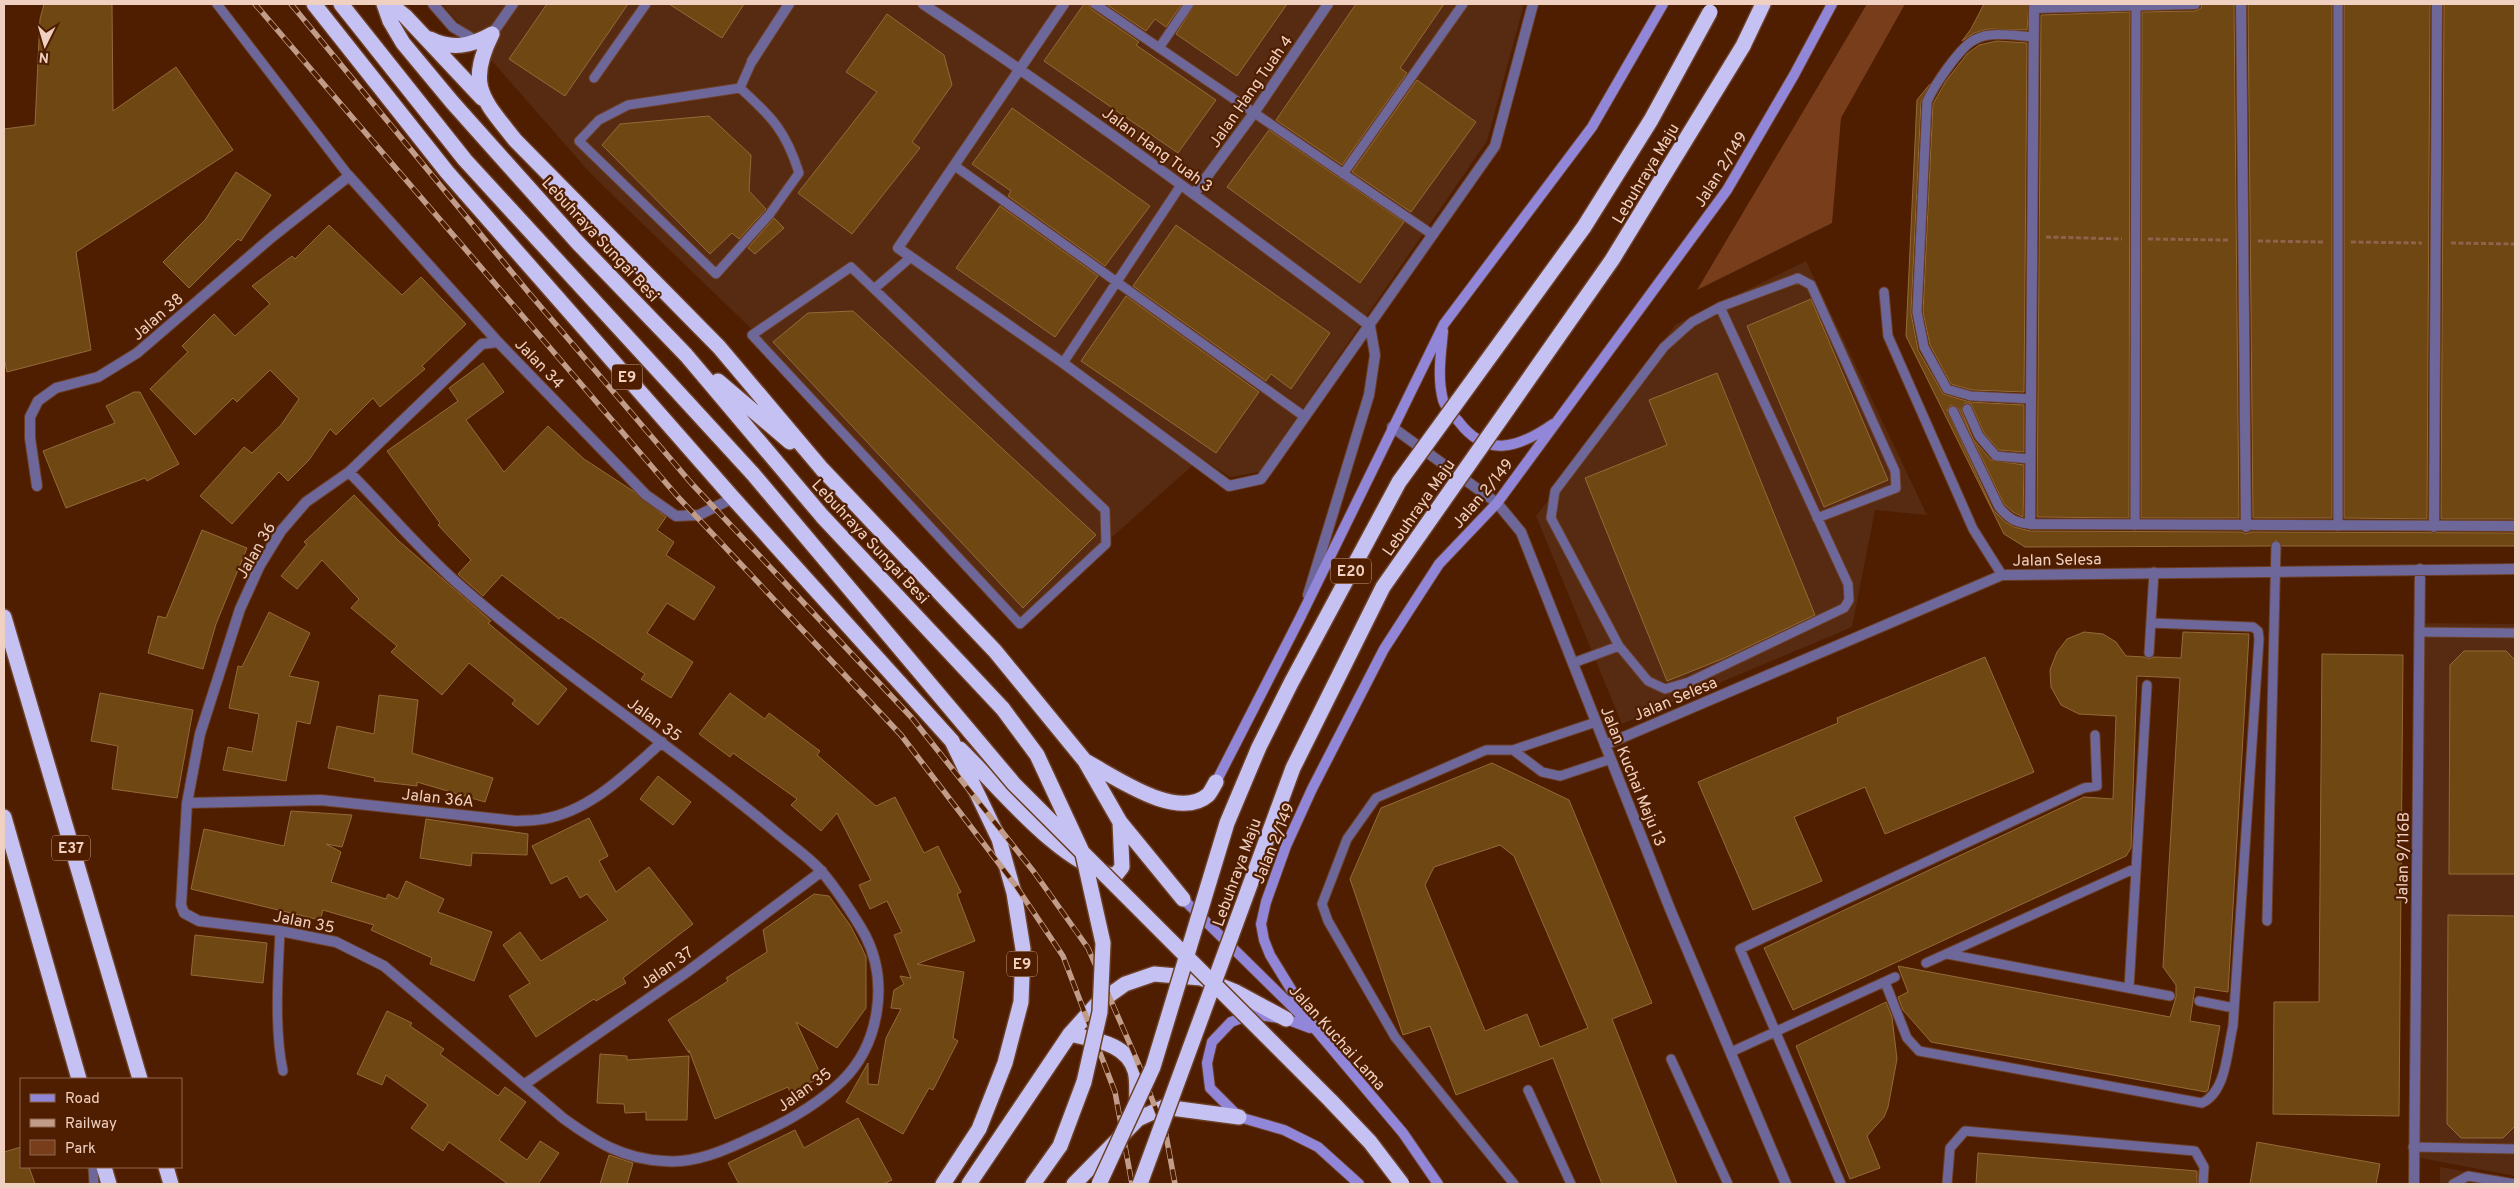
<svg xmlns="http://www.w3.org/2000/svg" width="2519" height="1188" font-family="Overpass,sans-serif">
  <rect width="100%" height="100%" fill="#4f1e00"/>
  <path fill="#572b11" d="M442,4H1524L1487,141L1259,472L1230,477L1201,458L1021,618L763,340L591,174Z
    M1806,261L1927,515L1875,510L1852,627L1622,724L1536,516L1571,472L1675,325Z
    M2413,623L2515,624V1176L2416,1157Z
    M2440,1167L2515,1181V1184H2440Z"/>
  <path fill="#783e1c" d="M1867,4H1905L1841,118L1832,223L1697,290Z"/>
  <path fill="#6e4712" stroke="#946a39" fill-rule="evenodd" d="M44,4H112L113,111L176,67L233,150L76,252L91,350L7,372L4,358V129L35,125L40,19Z
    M547,4H628L565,96L509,59Z
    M669,4H744L722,38Z
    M1084,4H1089L1091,9L1139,42L1136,45L1216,100L1178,153L1044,61Z
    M1106,4H1182L1166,27L1155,19L1146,31Z
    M1195,4H1287L1237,76L1176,34Z
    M1356,4H1444L1400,68L1407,73L1342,165L1276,120Z
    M1984,4H2029L2027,30L1988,29L1974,33L1962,41L1971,29Z
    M2202,4H2234L2239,518H2141L2142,12L2195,11L2201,8Z
    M2248,4H2332V518H2253Z
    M2344,4H2430L2427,519L2344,518Z
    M2444,4H2515V519H2441Z
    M2130,12L2129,518L2037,517L2041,15Z
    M887,14L944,55L952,85L912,142L920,148L852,234L798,193L877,92L846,72Z
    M1997,41L2027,43L2024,392L1972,390L1951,384L1930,345L1923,312L1933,104L1946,81L1967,54L1979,45Z
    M1417,80L1476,122L1411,212L1352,172Z
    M1930,84L1921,102L1911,313L1918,350L1943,394L1970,402L2024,405V452L1999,450L1984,433L1971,404L1965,403L1961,409L1973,439L1991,460L2024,465L2023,517L2013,512L2004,504L1958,408L1951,405L1947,410L1993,510L2005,522L2014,527L2030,531L2241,532L2246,534L2251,532L2515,533V546H2282L2276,540L2270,546L2025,547L2004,534L1906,336L1917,100Z
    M1012,108L1150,206L1105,266L1008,196L1011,191L972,164Z
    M709,116L751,155L749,191L766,209L739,239L732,233L710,254L602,145L620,124Z
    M1269,130L1404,222L1360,283L1227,187Z
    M236,172L271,195L241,241L238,239L189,288L163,262L205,220Z
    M1000,206L1098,276L1055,337L956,268Z
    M774,218L784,228L755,254L748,248Z
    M329,225L402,295L421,277L466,324L422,366L425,369L380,407L373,398L336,435L330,429L309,460L288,481L279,472L232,524L200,496L244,447L252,453L281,425L299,399L270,370L237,402L233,398L195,435L150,389L188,352L182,346L214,314L235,336L270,304L252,286L292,256L295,259Z
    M1176,225L1330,333L1291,389L1271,374L1266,381L1133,286Z
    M1126,296L1259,392L1216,453L1081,361Z
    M1811,299L1888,480L1824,507L1747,326Z
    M853,311L1096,535L1023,608L773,342L808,313Z
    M483,363L504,392L466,420L504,472L548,426L584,459L633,491L666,517L657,530L674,542L666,555L715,587L694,620L667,603L647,633L693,662L671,698L641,679L645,674L561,617L559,619L502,575L483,596L469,584L458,574L471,560L438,525L440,523L387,451L458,401L449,388Z
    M1717,373L1815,615L1722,659L1667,681L1585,478L1667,445L1649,400Z
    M134,392H140L179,464L147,481L145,478L66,508L43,451L115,423L106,406Z
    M354,495L399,541L491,621L488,623L567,689L538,725L512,704L515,700L469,663L442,695L391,652L397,646L351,608L359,599L322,560L297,589L281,576L307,544L304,542Z
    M202,530L247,548L216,624L203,669L148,653L158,616L166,618Z
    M269,612L310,633L289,676L319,682L310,724L297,721L286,781L223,770L228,747L252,752L259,714L229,708L238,666L242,667Z
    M2084,632L2103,634L2116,642L2126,656L2144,657L2149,659L2154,657L2181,658L2183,632L2249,634L2228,992L2195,987L2190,1021L2220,1026L2208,1090L2206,1092L1931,1042L1903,1010L1898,997L1908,992L1898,966L2170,1017L2176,997V985L2163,967L2180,678L2137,676L2131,848L2126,856L1793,1010L1764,948L2084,797L2113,799L2116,716L2079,714L2061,705L2051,687L2050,670L2057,652L2067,639Z
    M2464,651H2506L2515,660V874H2449L2450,665Z
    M2322,654L2403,655L2399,1116L2273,1114L2274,1002H2319Z
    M1985,657L2034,772L1885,834L1865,787L1794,817L1822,881L1753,910L1698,782L1838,723L1837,718Z
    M100,693L193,710L177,798L112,789L118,746L91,741Z
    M730,693L765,719L769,713L820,751L817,755L876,806L895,797L924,853L938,846L961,892L957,894L975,941L917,964L964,972L953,1038L958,1041L933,1090L929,1088L903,1134L846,1102L868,1063V1084L878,1085L886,1038L901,1009L891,1008L894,990L904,984L900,976L911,978L894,935L902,932L887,901L870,909L859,885L871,880L837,813L821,831L791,805L797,799L733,753L730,757L699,734Z
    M379,695L418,700L412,753L493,778L485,802L417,782V786L374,781L375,778L328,768L337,726L374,734Z
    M1492,763L1569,800L1652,1003L1612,1019L1677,1184H1602L1553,1058L1456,1095L1430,1026L1403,1035L1350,879L1381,808ZM1500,845L1514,856L1588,1028L1540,1047L1527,1014L1485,1031L1425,885L1434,867Z
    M658,776L691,802L673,825L640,799Z
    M291,811L352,815L342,847L326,844L341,852L331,882L386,899L388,894L398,899L406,881L444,899L438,912L492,932L474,981L430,964L432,958L371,930L374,925L323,910L320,920L191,889L204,829L284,846Z
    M589,818L608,856L599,861L616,892L649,867L693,924L623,978L626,983L596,1001L594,999L536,1037L509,996L530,983L503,945L520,932L541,961L608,920L587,894L580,898L567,876L551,884L532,846Z
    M426,819L528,834L527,855L472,853L471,866L420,858Z
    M814,894L829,896L850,925L862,948L866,957V1008L837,1048L796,1022L822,1077L790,1092L788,1087L715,1119L689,1050V1053L668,1020L728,981L726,978L767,952L763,930Z
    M2448,915L2515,916V1126L2503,1138H2461L2447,1124Z
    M195,935L267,943L263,983L191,975Z
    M1886,1002L1892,1017L1897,1059L1888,1107L1884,1117L1867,1136L1880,1168L1850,1179L1796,1046Z
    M387,1011L412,1023L410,1026L444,1049L440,1054L498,1096L505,1087L526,1102L499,1140L527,1160L540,1141L559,1153L538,1184H508L449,1142L443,1151L411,1128L428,1105L386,1075L382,1085L357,1074Z
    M600,1054L627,1056V1060L689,1056L687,1120H646V1112L625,1113L624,1104L597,1103Z
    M858,1118L892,1180L883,1184H739L728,1163L795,1130L804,1148Z
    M2257,1142L2380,1164L2376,1184H2250Z
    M21,1147V1167H29L35,1184H4V1152Z
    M1978,1153L2197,1171V1184H1976Z
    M609,1155L633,1163L627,1184H600Z"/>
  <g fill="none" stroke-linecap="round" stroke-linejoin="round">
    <defs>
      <path id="service" d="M217,4L349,176
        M1095,4L1433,235
        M1159,48L1189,4
        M594,78L646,4
        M740,88C772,117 786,131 799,173L769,215L716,274L579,141L599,120L628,105Z
        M740,88L752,61
        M955,166L1305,417
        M1343,174L1463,4
        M851,267L1105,510L1106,544L1020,624L752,335Z
        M874,289L911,257
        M1884,292L1888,336L1973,529L2002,575
        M1720,307L1848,584L1849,600L1844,608L1689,682L1665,689L1648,681L1619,646L1551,518L1555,491L1664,347L1692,322Z
        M1720,307L1798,278L1811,285L1895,471L1896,488L1817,518
        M1063,363L1181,185
        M2031,399L1971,396L1947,389L1924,347L1917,312L1927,102C1933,87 1961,45 1976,39C1991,31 2017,36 2033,37
        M1967,409L1979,436L1996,456L2030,459
        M1953,411L1999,507C2008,518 2015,523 2030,524
        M2135,525L2136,5
        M2338,526V4
        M2420,632L2515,633
        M2149,653L2154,572
        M1573,663L1619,646
        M1513,750L1596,722
        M2267,921L2276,546
        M280,931C278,974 274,1029 283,1071
        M1947,954L2170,996
        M1926,963L2136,868
        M1885,982L1907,1038L1919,1051L2202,1103C2227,1091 2227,1050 2233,1026L2259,639L2258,631L2253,627L2151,623
        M2129,988L2147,685
        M2199,1001L2234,1008
        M1731,1052L1895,977
        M1671,1059L1728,1184
        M1528,1090L1571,1184
        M2413,1147L2515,1149
        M93,1167L94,1184
        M1514,1184L1395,1037L1328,921L1322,904L1347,839L1376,798L1486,750H1513L1542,772L1560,776L1611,759
        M1841,1184L1740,949L2084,788L2097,786L2095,735
        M1947,1184L1950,1148L1965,1131L2195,1151L2204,1167L2203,1184
        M2453,1184L2468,1176L2515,1184"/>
      <path id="minor" d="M433,4L453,27L478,42
        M923,4C1076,105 1223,215 1370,326
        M1064,4L898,248L1063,363L1229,486L1261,479L1495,146L1533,4
        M2195,4L2034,8L2030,524L2515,526
        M2241,4L2246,527
        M492,34L513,4
        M752,61L789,4
        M1194,194L1254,113L1328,4
        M1392,427L1497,503L1521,532L1670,909L1786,1184
        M349,472C386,509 424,555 464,589C510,629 561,668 611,705C667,747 724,788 778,834C792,846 810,858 822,872C835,887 855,917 865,935C889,981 880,1044 842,1081C817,1105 785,1123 753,1137C726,1150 694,1164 664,1161C623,1159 596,1142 563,1118L384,966L336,942L280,931L199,921L184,913L181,905L187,803L200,734L240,609L260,565L281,531L306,502L349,472L482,344L498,342
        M37,486L30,438V417L38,401L56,388L98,377L137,353L272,237L349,176L498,342L646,495L676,516L699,515L733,498
        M2434,527L2437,4
        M1308,595L1369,395L1375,355L1370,326
        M1605,745L2002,575L2515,569
        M187,803L321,800L516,821C525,820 535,821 543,819C591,811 628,772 662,742
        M525,1084L687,972L822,871
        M2414,1184L2420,569"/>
      <path id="secondary" d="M1443,331C1441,354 1437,377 1443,400C1445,408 1454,416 1459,422C1487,459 1520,447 1553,424
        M1216,782L1299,620L1444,324L1592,127L1663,4
        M1183,899L1316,1030L1403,1133L1438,1184
        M1310,1028L1286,1019L1252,1014L1231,1022L1212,1042L1207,1063L1210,1088L1239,1117L1284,1130L1318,1147L1359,1184
        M1316,1030L1270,955L1264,940L1261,924L1266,902L1286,846L1312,789L1384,649L1439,564L1497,503L1727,190L1794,75L1832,4"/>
      <path id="motorway" d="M314,4L447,172L733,498L952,741L999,839L1014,893L1023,949L1021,1002L1005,1063L979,1129L943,1184
        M341,4L465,160L753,474
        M384,4L390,21L403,43L452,102L578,243L686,355L822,516L1003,709
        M390,4L405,16L482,98
        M492,34C466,86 483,99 515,140L719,347L822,469L995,651L1085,761L1120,822L1183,899
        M430,39C452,50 471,46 492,34
        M1743,46L1763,4
        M718,381L790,442
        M4,617L140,1079
        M960,749C1001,789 1059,863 1115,876L1122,867L1120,822
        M1085,761C1114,776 1177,822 1208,795C1211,792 1214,785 1216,782
        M4,817L79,1079
        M1070,1034C1094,1040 1127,1043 1135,1071C1138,1081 1136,1095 1137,1106
        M104,1167L109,1184
        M166,1167L171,1184
        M969,1184L1070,1034L1097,1004L1125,984L1154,974L1201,978L1236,992L1286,1019
        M1033,1184L1060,1146L1084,1082
        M1074,1184L1138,1119L1164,1107L1239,1117"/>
    </defs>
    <use href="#service" stroke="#6c3e23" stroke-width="11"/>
    <use href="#minor" stroke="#6c3e23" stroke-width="12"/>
    <use href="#secondary" stroke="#6c3e23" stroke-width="12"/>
    <use href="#motorway" stroke="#6c3e23" stroke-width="18"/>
    <path stroke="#8e634b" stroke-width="3" stroke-dasharray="5 2.5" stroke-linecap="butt" d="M2046,237L2122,239
      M2148,239L2230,240
      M2258,241L2325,242
      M2351,242L2422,243
      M2451,243L2515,244"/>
    <use href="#service" stroke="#6d679a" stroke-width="9"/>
    <use href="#minor" stroke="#6d679a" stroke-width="10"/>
    <use href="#secondary" stroke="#9186d7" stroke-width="10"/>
    <use href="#motorway" stroke="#c5c1f3" stroke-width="15"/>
    <defs>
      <path id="rail" d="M255,4L678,497L901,735L1016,886L1063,956L1115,1092L1132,1184
        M291,4L529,293L692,484L912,718L1034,872L1088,948L1136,1058L1166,1135L1175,1184"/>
    </defs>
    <use href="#rail" stroke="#c19c88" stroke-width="5.5"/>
    <use href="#rail" stroke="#4f1e00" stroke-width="4" stroke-dasharray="11" stroke-linecap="butt"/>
    <defs>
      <path id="motorway-bridge" d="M753,474L1014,784L1330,1100L1370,1142L1402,1184
        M1003,709L1037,755L1083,854L1103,943L1100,1012L1084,1082
        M1099,1184L1153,1067L1227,823L1259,747L1291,683L1399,482L1584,227L1651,120L1710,12
        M1140,1184L1293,768L1383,587L1612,260L1743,46"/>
    </defs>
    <use href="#motorway-bridge" stroke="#6c3e23" stroke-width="18" stroke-linecap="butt"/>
    <use href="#motorway-bridge" stroke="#c5c1f3" stroke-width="15"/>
  </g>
  <g text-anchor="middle" stroke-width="4.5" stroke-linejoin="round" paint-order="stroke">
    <g fill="#4f1e00" stroke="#c09b86" stroke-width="1">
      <rect x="612" y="364.5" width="30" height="25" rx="4"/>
      <rect x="1331" y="558.5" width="40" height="25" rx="4"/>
      <rect x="52" y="835.5" width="38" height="25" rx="4"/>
      <rect x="1007" y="951.5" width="30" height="25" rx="4"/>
    </g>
    <g font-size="15" font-weight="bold" fill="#f0d0c0">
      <text x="627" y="382">E9</text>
      <text x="1351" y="576">E20</text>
      <text x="71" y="853">E37</text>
      <text x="1022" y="969">E9</text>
    </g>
    <g font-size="16" fill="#f0d0c0" stroke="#4f1e00">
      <text transform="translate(1250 91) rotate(-55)" y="6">Jalan Hang Tuah 4</text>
      <text transform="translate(1158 149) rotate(36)" y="6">Jalan Hang Tuah 3</text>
      <text transform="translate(1720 169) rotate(-58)" y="6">Jalan 2/149</text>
      <text transform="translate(1645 173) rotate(-59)" y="6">Lebuhraya Maju</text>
      <text transform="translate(601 239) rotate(47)" y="6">Lebuhraya Sungai Besi</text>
      <text transform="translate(157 316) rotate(-41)" y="6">Jalan 38</text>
      <text transform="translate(540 363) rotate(46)" y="6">Jalan 34</text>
      <text transform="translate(1482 493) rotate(-50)" y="6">Jalan 2/149</text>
      <text transform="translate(1418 507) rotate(-55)" y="6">Lebuhraya Maju</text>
      <text transform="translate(871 541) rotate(47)" y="6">Lebuhraya Sungai Besi</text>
      <text transform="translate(255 550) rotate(-60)" y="6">Jalan 36</text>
      <text transform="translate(2057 559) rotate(-1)" y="6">Jalan Selesa</text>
      <text transform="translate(1675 698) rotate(-23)" y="6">Jalan Selesa</text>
      <text transform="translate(655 719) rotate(36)" y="6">Jalan 35</text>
      <text transform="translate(1634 776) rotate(68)" y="6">Jalan Kuchai Maju 13</text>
      <text transform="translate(438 797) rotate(6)" y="6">Jalan 36A</text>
      <text transform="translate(1273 843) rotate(-68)" y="6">Jalan 2/149</text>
      <text transform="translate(2402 858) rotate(-89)" y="6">Jalan 9/116B</text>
      <text transform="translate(1236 872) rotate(-70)" y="6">Lebuhraya Maju</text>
      <text transform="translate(304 921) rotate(11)" y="6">Jalan 35</text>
      <text transform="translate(666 967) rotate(-35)" y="6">Jalan 37</text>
      <text transform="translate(1338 1037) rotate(48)" y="6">Jalan Kuchai Lama</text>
      <text transform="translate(804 1089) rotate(-36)" y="6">Jalan 35</text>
    </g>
  </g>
  <rect width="2519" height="1188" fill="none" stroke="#f0d0c0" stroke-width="10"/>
  <rect x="20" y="1078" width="162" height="90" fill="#4f1e00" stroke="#8f654d"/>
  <rect x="30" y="1094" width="25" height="8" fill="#9186d7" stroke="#8f654d"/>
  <text x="65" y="1103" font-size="15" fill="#f0d0c0">Road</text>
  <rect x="30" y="1119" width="25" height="8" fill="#c19c88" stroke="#8f654d"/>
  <text x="65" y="1128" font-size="15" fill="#f0d0c0">Railway</text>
  <rect x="30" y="1140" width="25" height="15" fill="#783e1c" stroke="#8f654d"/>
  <text x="65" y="1153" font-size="15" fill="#f0d0c0">Park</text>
  <g transform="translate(45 45) rotate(185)" stroke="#4f1e00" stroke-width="4" paint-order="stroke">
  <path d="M0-4L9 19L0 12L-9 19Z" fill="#f0d0c0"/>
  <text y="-8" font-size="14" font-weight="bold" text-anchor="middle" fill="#f0d0c0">N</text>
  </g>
</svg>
